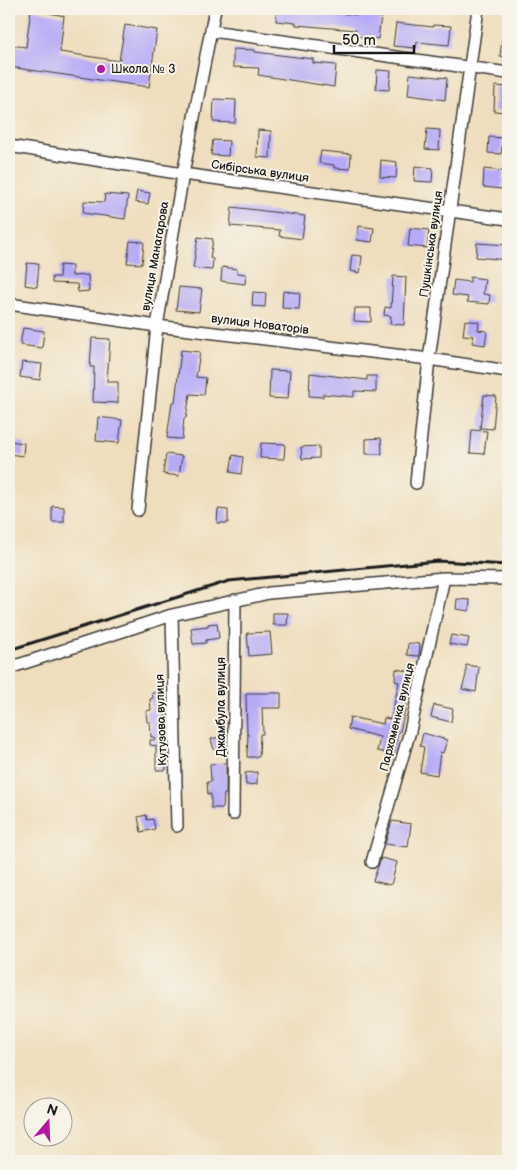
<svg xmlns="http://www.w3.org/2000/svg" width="517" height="1170" font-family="'Balsamiq Sans',sans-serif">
  <rect width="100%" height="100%" fill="#f7f3e8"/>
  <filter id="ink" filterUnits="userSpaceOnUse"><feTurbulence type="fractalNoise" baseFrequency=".02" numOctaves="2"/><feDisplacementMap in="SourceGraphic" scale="10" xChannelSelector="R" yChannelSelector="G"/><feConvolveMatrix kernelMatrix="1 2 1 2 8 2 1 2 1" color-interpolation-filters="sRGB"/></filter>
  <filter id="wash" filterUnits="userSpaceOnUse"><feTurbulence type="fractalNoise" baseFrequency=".0096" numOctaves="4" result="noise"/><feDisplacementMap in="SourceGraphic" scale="20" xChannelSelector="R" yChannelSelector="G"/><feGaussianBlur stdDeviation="1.12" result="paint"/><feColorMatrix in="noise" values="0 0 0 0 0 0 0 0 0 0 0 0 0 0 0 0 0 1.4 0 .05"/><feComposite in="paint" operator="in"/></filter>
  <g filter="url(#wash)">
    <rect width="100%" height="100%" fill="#efdebd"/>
    <g id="blocks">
      <path fill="#b6aaf7" d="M31,9L64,16L60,52L119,61L125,25L157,30L149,87L9,67V45L26,47Z
        M277,9H318V11L358,15V13L381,16L378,39L355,36L356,30L296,25V23L276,21Z
        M396,23L433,27V25L451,26L449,45L417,42L416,48L393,46Z
        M503,31H508V57L500,56Z
        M233,49L255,50V52L313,59V63L336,65L334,87L258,75L259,68L233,67Z
        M377,70L391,71L389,90L376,89Z
        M410,74L447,78L445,100L408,95Z
        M495,86L508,87V112L494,111Z
        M214,99L236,100L235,123L213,122Z
        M427,129L440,130L439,150L425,149Z
        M258,130L271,131L270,158L257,157Z
        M489,137L503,138L501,154L488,153Z
        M213,140L229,141L228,156L211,155Z
        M321,151L351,154L350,169L334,168V165L319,163Z
        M381,160L397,162L396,178L380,177Z
        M415,166L433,168L432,182L414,181Z
        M484,169L503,171L502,189L483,187Z
        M137,191L150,193L148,204L135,202Z
        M105,194L128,196L125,219L83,213L84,201L104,202Z
        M232,207L305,216L302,239L279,236L280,230L230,226Z
        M359,226L374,228L372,242L357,240Z
        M410,228L429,230L427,248L408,246Z
        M198,237L213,239L210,258L213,259L212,270L193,268Z
        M130,241L144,242L142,264L127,263Z
        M477,243L508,245V260L476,257Z
        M352,255L362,256L360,273L350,271Z
        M27,263L39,264L37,287L25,285Z
        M60,265L72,266V276L88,275L89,291L78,292L77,284L52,283V277H59Z
        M222,267L237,269V273L246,274L245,284L221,281Z
        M393,276L406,277L404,325L390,324L391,316L384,315L385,307L391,308Z
        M470,277L485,279L483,294L490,295L489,304L467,302L468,297L452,295L454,280L470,282Z
        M179,287L202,289L199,312L176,310Z
        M283,291L300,293L299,309L282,308Z
        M253,292L266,293L265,307L252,306Z
        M355,308H371V322L354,321Z
        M465,320L479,322L478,330L487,331L485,345L472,343L473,336L463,335Z
        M23,328L44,331L42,348L20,345Z
        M92,338L110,339L107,382H118V403L93,402L94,367H90Z
        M181,350L200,352L196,377L206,378L204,395L190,394L186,418H184L182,439L167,438L172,402H175Z
        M22,362L42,364L40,380L20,377Z
        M270,370L290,371L288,399L269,398Z
        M310,373L367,380V376H376V392L354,391V397L323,394V397L309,396Z
        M484,395L496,396L493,429L480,428Z
        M98,417L122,420L119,443L96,441Z
        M472,430L487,431L484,454L470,453Z
        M381,438L382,454H366V439Z
        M9,441L24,443L23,456L9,454Z
        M261,443L285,444L284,459L260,458Z
        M319,446V458L302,459L301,447Z
        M166,454L182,456L179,476L163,474Z
        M233,455L243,457L241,474L230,472Z
        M52,506L64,507V522H52Z
        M218,509L228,510V523H217Z
        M457,599L470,600L469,611L456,609Z
        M273,613H288L287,625H273Z
        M217,623L219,638L206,640V643L193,644L191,628L208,626V624Z
        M270,632L272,654L249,656L247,633Z
        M451,635L469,638L467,647L449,644Z
        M408,643L420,644L419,656L407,655Z
        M466,665L479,667L476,692L462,689L466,675Z
        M396,669L413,672L400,732H398L393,754L377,751L380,737L348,729L350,717L383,724L384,718L391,719L399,682L395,681Z
        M163,692L166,722H167L166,770H156V746L150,745V740H156L155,737H151L150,722H147L146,711L151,710L150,699L153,698L152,693Z
        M246,693H281V708H262L263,734H260L259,757H247L248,734H247Z
        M434,705L453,709L451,722L431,717Z
        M423,733L447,740L443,753L440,752L437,775L420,772L424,747L420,746Z
        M224,736L226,748L214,750L211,739Z
        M226,763V794H224L223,808H211V794L208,795L207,782H211L210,764Z
        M257,772V784L246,785L245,773Z
        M146,815L147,820L153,819L155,829L141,832L138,817Z
        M392,821L411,824L408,847L385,844Z
        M381,858L397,862L391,885L373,881Z"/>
    </g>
  </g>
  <g filter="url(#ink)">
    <use href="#blocks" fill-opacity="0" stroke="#3c3934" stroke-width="1"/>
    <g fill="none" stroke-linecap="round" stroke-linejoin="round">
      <defs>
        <path id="minor" d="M212,31L508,73
          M9,146L183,174L508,219
          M9,304L157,326L429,359L508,371
          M416,483L429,359L478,9
          M138,510L157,326L183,174L215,9
          M172,615L177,826
          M9,668L172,615L269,593L444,578L508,579
          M233,814L235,600
          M372,862L410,731L444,578"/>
      </defs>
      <use href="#minor" stroke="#3c3934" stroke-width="14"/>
      <use href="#minor" stroke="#fff" stroke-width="11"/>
      <path stroke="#1c1c1c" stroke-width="3" d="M9,650L229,581L438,561L508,565"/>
    </g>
  </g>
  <circle fill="#b5179e" stroke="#f7f3e8" stroke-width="2" cx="101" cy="69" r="5"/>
  <g text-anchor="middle" stroke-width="4" stroke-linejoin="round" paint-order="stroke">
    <g font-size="12" fill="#1c1c1c" stroke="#f7f3e8" text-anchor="start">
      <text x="111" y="73">Школа № 3</text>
    </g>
    <g font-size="12" fill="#1c1c1c" stroke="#f7f3e8">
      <text transform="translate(260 171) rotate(8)" y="4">Сибірська вулиця</text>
      <text transform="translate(431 244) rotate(-82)" y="4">Пушкінська вулиця</text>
      <text transform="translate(155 256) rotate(-80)" y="4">вулиця Манагарова</text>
      <text transform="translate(260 324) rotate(7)" y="4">вулиця Новаторів</text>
      <text transform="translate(221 707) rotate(-90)" y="4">Джамбула вулиця</text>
      <text transform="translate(397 717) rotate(-76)" y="4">Пархоменка вулиця</text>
      <text transform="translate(161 720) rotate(-92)" y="4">Кутузова вулиця</text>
    </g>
  </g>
  <rect width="517" height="1170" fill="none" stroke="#f7f3e8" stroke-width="30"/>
  <g transform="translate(48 1122) rotate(19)"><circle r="24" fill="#f7f3e8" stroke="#9f9d96"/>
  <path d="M0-4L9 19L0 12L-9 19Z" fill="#b5179e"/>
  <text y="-8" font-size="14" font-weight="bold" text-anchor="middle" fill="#1c1c1c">N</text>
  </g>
  <path d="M334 45v8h80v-8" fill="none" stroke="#1c1c1c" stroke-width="2.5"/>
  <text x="342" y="45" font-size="15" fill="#1c1c1c" stroke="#f7f3e8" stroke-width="4" paint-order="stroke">50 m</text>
</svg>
